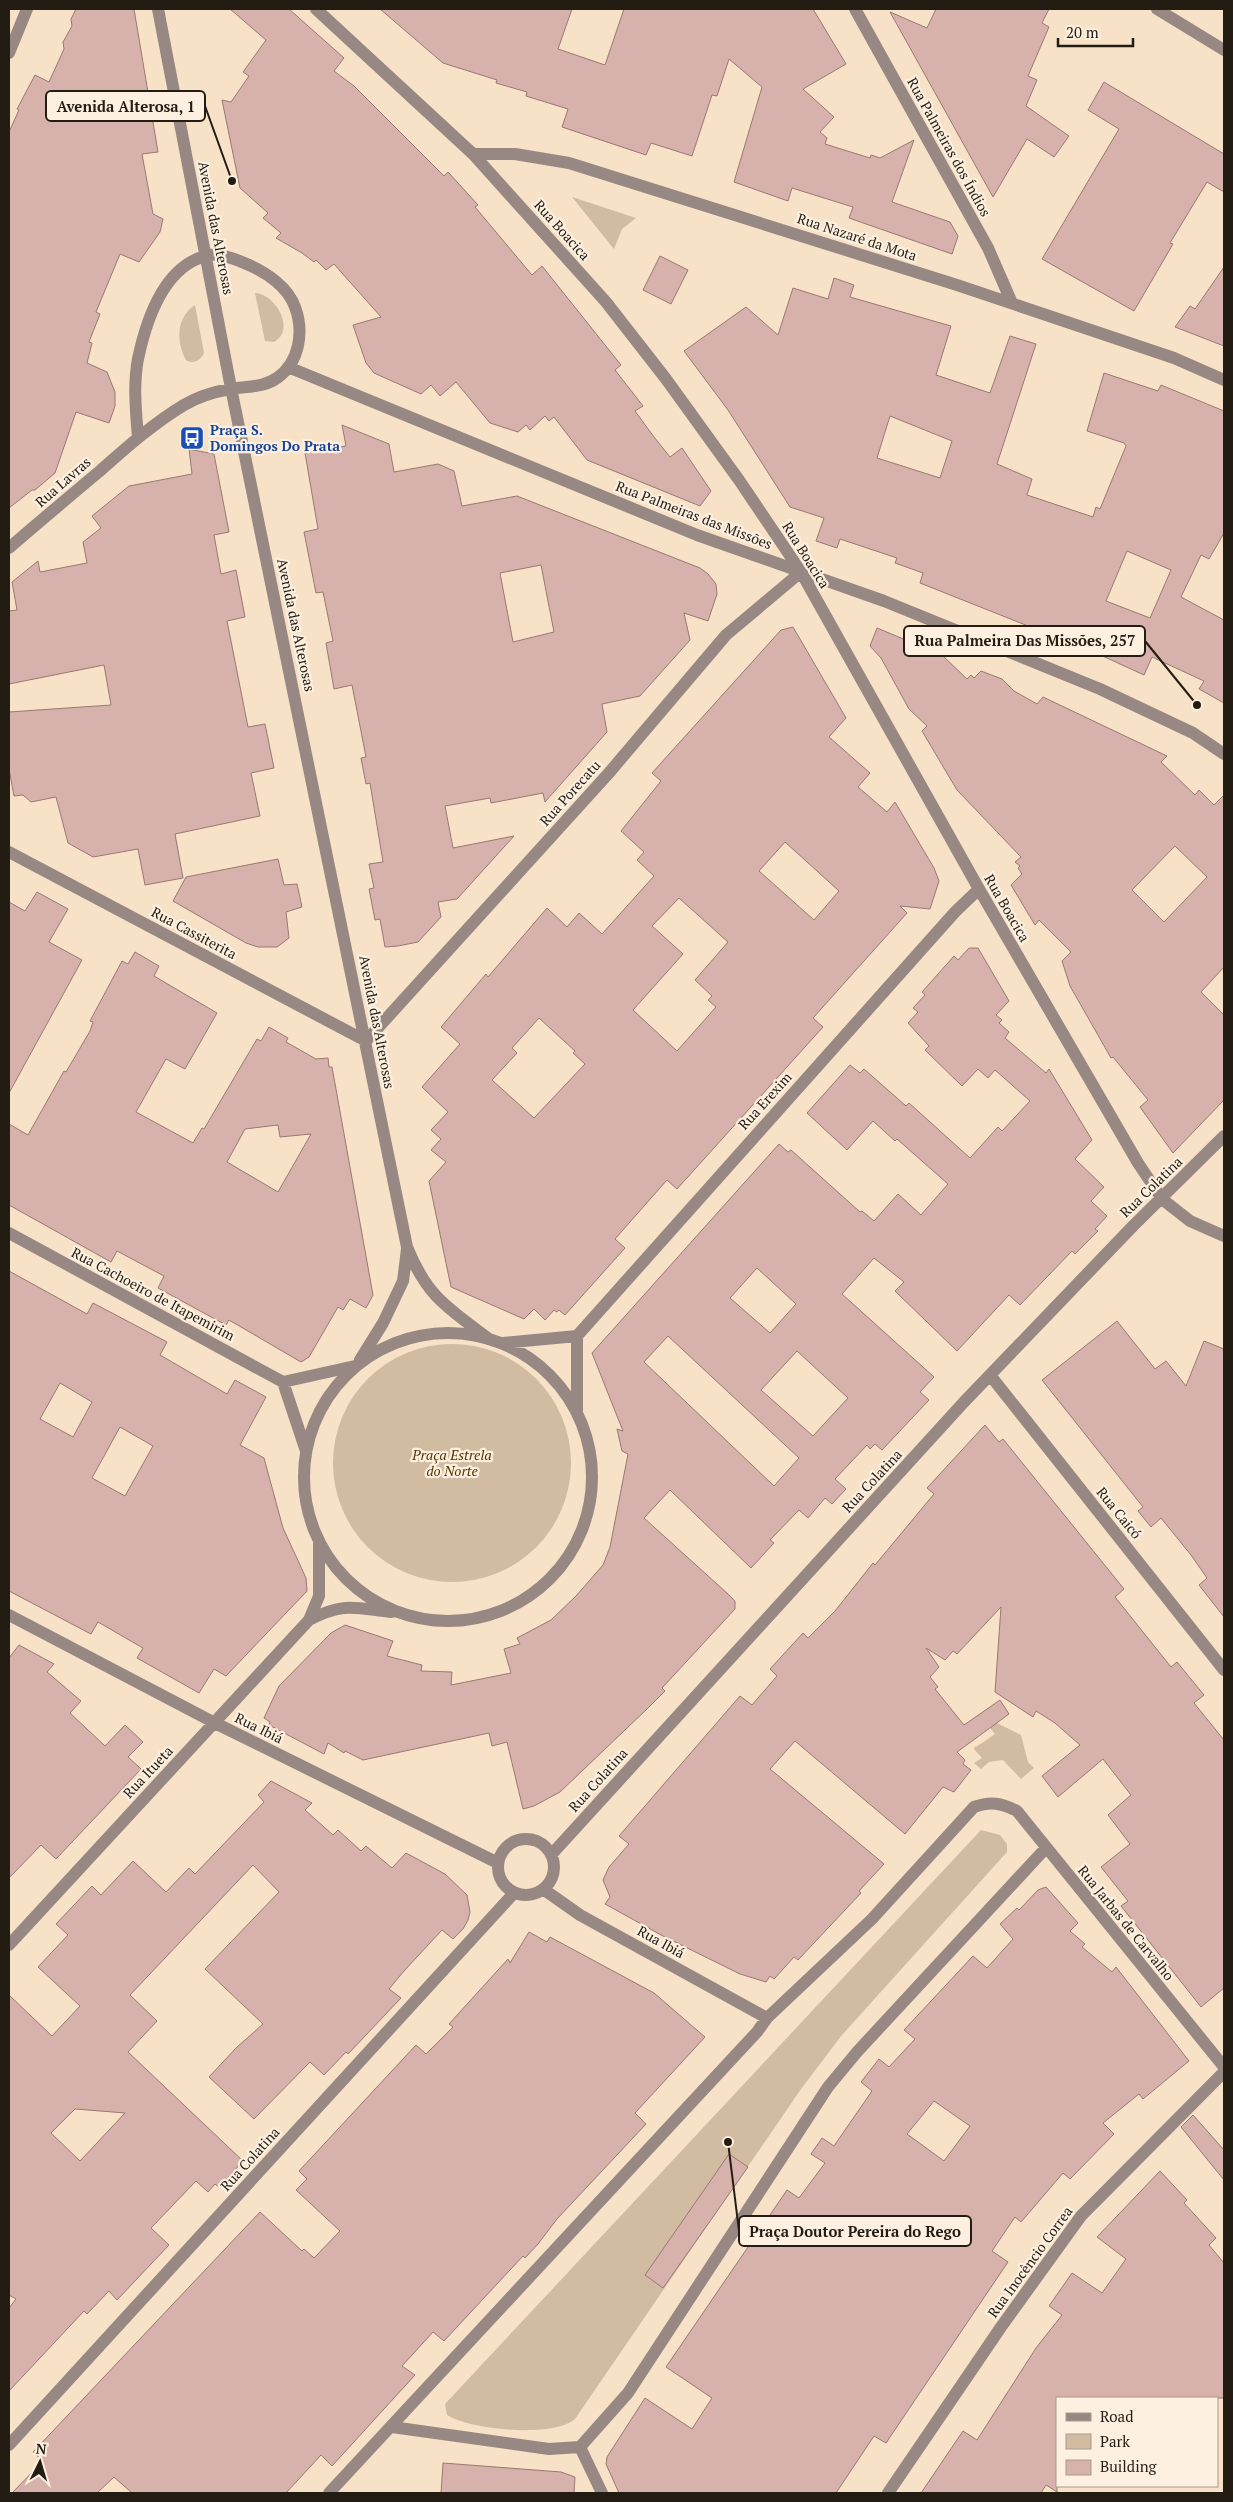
<svg xmlns="http://www.w3.org/2000/svg" width="1233" height="2502" font-family="'PT Serif',serif">
  <rect width="100%" height="100%" fill="#f7e1c7"/>
  <path fill="#d1bca2" d="M572,197L636,218L622,229L614,249Z
    M255,293C276,294 296,330 274,342L265,341Z
    M195,305L204,353C201,360 193,365 186,360C176,342 176,317 195,305Z
    M333 1463a119 119 0 1 1 238 0a119 119 0 1 1-238 0Z
    M995,1722L1021,1735L1028,1762L1034,1768L1021,1779L1003,1760L989,1762L981,1769L974,1763L982,1758L974,1749L975,1746L976,1747L995,1734L990,1728Z
    M981,1830L1000,1835L1007,1844V1852L842,2035L801,2089L575,2419C554,2438 470,2430 447,2415L445,2404Z"/>
  <path fill="#d7b1ab" stroke="#9a7973" fill-rule="evenodd" d="M76,9H134L158,152L142,154L153,214L163,219L160,232L139,262L120,254L96,312L100,314L89,342L92,343L87,363L107,372L115,392V406L109,423L76,412L55,473L35,490H32L9,508V132L19,110L17,109L35,75L49,82L64,49L63,42L72,26L71,19Z
    M230,9H289L344,58L334,71L354,86L444,176L448,172L478,205L475,207L532,275L542,266L621,365L615,370L643,406L635,411L654,437L670,457L682,448L711,491L700,506L587,460L554,417L549,421L545,416L530,430L526,425L518,432L490,423L456,382L440,396L431,385L421,394L374,373L366,363L353,325L381,317L334,264L326,270L316,260L314,262L302,253L276,238L281,233L263,218L268,213L240,188L222,100L231,102L249,76L243,72L266,40Z
    M380,9H572L558,49L605,65L624,9H813L846,64L803,89L834,117L820,132L827,138L825,144L870,158L871,155L880,158L914,140L892,202L950,222L958,236L952,254L849,218L853,207L792,188L788,201L734,182L762,87L729,59L717,96L712,95L692,156L651,143L646,155L562,127L568,109L526,96L527,92L496,83L497,80L443,63Z
    M936,9H1049L1042,23L1049,27L1028,76L1037,80L1026,106L1069,136L1054,157L1027,139L993,197L890,12L927,28Z
    M1104,82L1224,154V192L1207,182L1170,243L1173,244L1134,311L1042,259L1119,129L1088,110Z
    M660,256L688,270L671,304L643,290Z
    M1224,267V346L1175,327L1190,306L1195,309Z
    M834,278L854,285L850,297L951,326L936,375L990,393L1010,336L1036,344L997,464L1032,479L1027,495L1093,517L1096,507L1100,509L1126,446L1124,443L1087,431L1104,373L1158,391L1161,385L1224,411V533L1209,559L1201,555L1181,597L1224,620V703L1199,689L1204,681L1152,657L1144,675L1096,653L920,583L923,573L895,563L897,558L840,539L837,548L816,541L824,518L790,507L728,410L684,351L746,307L778,335L793,288L828,299ZM890,416L952,441L940,478L877,458ZM1127,551L1171,570L1150,618L1106,601Z
    M342,425L389,444L394,472L438,464L454,471L462,506L517,496L700,568L708,574L716,584L717,594L708,621L684,613L690,640L640,696L602,704L607,732L545,802L543,793L491,803L490,798L445,806L453,848L514,836L457,899L438,902L441,917L418,942L398,946L385,947L380,919L375,920L369,889L374,888L369,864L383,862L370,783L366,784L361,758L366,757L352,685L334,689L326,643L333,641L323,592L316,593L304,532L318,529L305,453L346,446ZM541,565L554,632L513,642L500,573Z
    M189,449L214,454L229,532L214,535L221,574L236,570L245,617L227,621L248,727L265,724L274,768L251,773L260,816L175,834L183,878L145,885L138,849L93,857L68,843L56,797L31,802L23,795L14,796L9,769V712L111,705L104,665L9,684V611L17,610L12,582L38,561L40,572L87,563L83,542L101,528L92,516L129,486L192,474Z
    M793,627L846,718L829,737L870,773L858,787L887,812L895,802L934,868L939,881L930,909L900,906L907,913L813,1018L823,1027L677,1189L667,1180L615,1239L625,1248L565,1315L559,1310L557,1312L554,1310L545,1320L534,1309L524,1319L451,1287L429,1181L446,1162L431,1150L441,1139L431,1130L448,1112L422,1087L460,1044L441,1027L486,974L488,977L547,908L567,927L579,913L602,934L654,876L637,860L644,852L621,831L661,781L652,773L781,630ZM785,842L839,891L814,920L759,871ZM679,898L728,942L695,980L712,996L708,1000L716,1007L677,1051L633,1010L683,954L652,926ZM539,1018L575,1051L573,1053L585,1064L534,1118L492,1080L517,1053L512,1048Z
    M877,628L913,643L924,652L928,649L941,654L967,679L971,675L974,678L981,671L1002,679L1014,691L1037,704L1043,697L1167,756L1161,762L1195,795L1199,790L1214,805L1224,795V967L1201,992L1224,1015V1100L1173,1153L1140,1107L1148,1100L1113,1057L1111,1058L1070,986L1062,961L1071,952L1039,920L1035,925L1011,885L1022,874L1018,868L1020,866L1015,862L1021,857L957,790L922,731L927,726L909,709L881,658L870,646ZM1175,846L1207,877L1164,922L1132,890Z
    M278,859L284,885L297,884L302,907L286,912L289,938L277,947H258L246,943L173,901L186,877Z
    M37,892L68,909L49,942L82,960L9,1093V902L25,911Z
    M969,948H978L1009,1001L996,1015L1002,1020L999,1023L1009,1032L1005,1038L1046,1073L1049,1069L1092,1140L1075,1159L1104,1187L1091,1201L1107,1216L1095,1229L1098,1231L1075,1254L1072,1251L1020,1305L1009,1295L957,1351L895,1291L904,1282L874,1258L842,1294L934,1377L920,1392L929,1400L882,1450L875,1444L870,1449L867,1445L835,1479L846,1489L832,1504L825,1498L808,1518L799,1510L770,1540L774,1543L751,1568L670,1490L644,1518L728,1594L735,1601V1609L662,1688L665,1691L647,1709L560,1792L534,1806L523,1809L507,1742L492,1746L489,1733L363,1760L345,1751L344,1753L328,1743L324,1754L269,1725L270,1722L264,1718L279,1686L331,1633L345,1625L393,1641L387,1656L422,1665L421,1671L452,1672L451,1685L511,1673L504,1649L520,1644L517,1638L551,1620L576,1596L603,1565L610,1547L628,1454L622,1451L617,1429L623,1431L592,1353L779,1144L788,1152L791,1150L860,1212L862,1211L874,1221L898,1194L921,1215L948,1184L897,1139L895,1141L873,1121L847,1150L807,1113L850,1065L860,1073L864,1069L906,1106L909,1103L970,1158L998,1127L1002,1131L1030,1101L995,1070L988,1078L978,1069L962,1086L925,1050L929,1046L908,1023L918,1012L913,1008L925,995L922,992L954,956L958,960ZM757,1268L796,1304L770,1333L730,1298ZM668,1336L799,1458L774,1486L644,1362ZM797,1351L848,1398L813,1436L761,1390Z
    M135,952L159,966L154,976L217,1013L185,1069L166,1059L136,1112L193,1143L202,1128L204,1129L257,1039L261,1041L269,1027L288,1038L286,1042L316,1059L328,1058L329,1067H332L373,1295L366,1308L350,1299L343,1310L338,1307L309,1357L301,1362L229,1320L226,1325L158,1288L164,1276L117,1251L111,1262L9,1205V1124L28,1135L64,1071L66,1072L90,1031L93,1022L90,1021L122,961L128,964ZM278,1125L280,1137L311,1134L278,1192L227,1162L245,1129Z
    M9,1271L87,1314L93,1303L167,1342L160,1355L227,1394L235,1380L266,1397L240,1445L264,1458L283,1528L306,1578L307,1591L226,1676L214,1669L199,1693L137,1658L143,1648L98,1622L91,1634L9,1591ZM60,1383L92,1402L73,1437L40,1419ZM120,1427L153,1446L125,1496L92,1478Z
    M1117,1321L1155,1369L1166,1361L1186,1386L1204,1341L1224,1349V1617L1199,1585L1207,1578L1191,1555L1161,1518L1151,1527L1138,1511L1143,1507L1042,1380Z
    M985,1425L999,1442L1003,1439L1124,1589L1115,1597L1171,1667L1177,1662L1204,1695L1194,1703L1224,1740V1988L1201,2007L1121,1906L1128,1901L1101,1867L1130,1844L1108,1815L1131,1795L1103,1759L1058,1797L1042,1776L1080,1745L1055,1723L1036,1711L1033,1717L995,1692L1001,1607L957,1654L953,1651L945,1660L926,1648L939,1667L930,1677L938,1687L935,1689L964,1725L1000,1700L1009,1714L957,1752L965,1760L963,1764L971,1770L954,1792L943,1787L905,1834L795,1741L770,1769L884,1864L859,1891L861,1893L798,1960L794,1957L774,1979L770,1976L766,1982L740,1974L663,1936L605,1904L610,1897L603,1880L609,1867L629,1844L619,1836L740,1696L752,1705L777,1676L770,1669L803,1633L808,1638L835,1611L873,1563L875,1565L934,1494L927,1488Z
    M19,1645L54,1664L47,1672L81,1701L70,1713L105,1746L125,1725L143,1742L128,1757L141,1769L56,1859L41,1845L9,1878V1658Z
    M271,1781L312,1803L305,1810L333,1835L338,1830L361,1851L366,1846L392,1868L406,1853L445,1874L467,1895L470,1912L468,1920L463,1929L453,1939L442,1930L404,1971L389,1989L401,1998L348,2054L346,2052L324,2075L310,2062L254,2119L209,2077L236,2048L263,2024L205,1969L279,1892L253,1865L130,1995L157,2021L128,2052L243,2161L219,2187L215,2184L208,2192L196,2181L151,2228L169,2245L117,2300L109,2291L87,2314L84,2311L9,2391V2308L16,2299L9,2295V1995L52,2036L80,2006L38,1967L68,1935L56,1924L92,1886L101,1895L133,1861L166,1892L189,1868L195,1874L264,1802L258,1795ZM75,2109L125,2113L80,2161L51,2133Z
    M1046,1887L1078,1923L1070,1931L1085,1944L1082,1947L1112,1972L1116,1967L1189,2061L1143,2099L1139,2094L1103,2123L1114,2134L1070,2179L1063,2173L1021,2222L1015,2217L992,2251L1008,2262L886,2443L874,2436L836,2493H619L606,2464L607,2457L645,2398L692,2429L712,2398L666,2367L787,2190L799,2198L825,2163L811,2154L822,2138L834,2146L872,2091L861,2082L879,2059L889,2067L915,2039L904,2030L973,1956L987,1968L1013,1939L1000,1924L1017,1908L1019,1910L1038,1890ZM934,2101L970,2126L944,2161L907,2134Z
    M529,1932L547,1942L550,1937L654,1993L705,2037L635,2113L646,2124L557,2219L538,2244L525,2258L523,2256L444,2341L433,2332L402,2366L415,2375L332,2466L321,2455L286,2493H132L114,2477L97,2493H12L43,2461L33,2452L260,2212L302,2251L304,2249L314,2258L340,2231L296,2190L307,2179L299,2171L416,2045L426,2054L453,2027L449,2024L508,1959L510,1963Z
    M1193,2115L1224,2150V2180L1181,2127Z
    M729,2154L748,2167L663,2288L645,2275Z
    M1160,2171L1187,2200L1184,2203L1216,2238L1209,2245L1224,2263V2398H1057V2492L1046,2485L1041,2493H921L963,2431L977,2440L1036,2348L1062,2315L1049,2306L1072,2273L1102,2293L1126,2259L1097,2237Z
    M443,2463L561,2472L575,2477L574,2493H441Z"/>
  <g fill="none" stroke-linecap="round" stroke-linejoin="round">
    <path stroke="#978883" stroke-width="12" d="M158,9L231,388L407,1247C427,1297 448,1308 489,1339
      M316,9L473,154L606,302L666,379L739,480L801,572L979,889L1138,1163L1162,1199L1190,1221L1224,1236
      M855,9L988,248L1012,303
      M1157,9L1224,50
      M9,53L27,9
      M473,154H515L569,163L957,285L1174,358L1224,380
      M288,367L697,535L884,601L1100,689L1193,733L1224,754
      M9,548C39,522 70,496 101,470C127,447 154,423 184,405C199,396 213,392 230,389C246,386 263,388 277,378C300,362 304,331 295,307C288,287 267,273 249,265C238,260 217,252 205,256C163,268 146,321 138,359C133,385 136,412 138,438
      M9,852L366,1041L608,774L726,635L801,572
      M9,1233L283,1382L355,1366
      M304 1477a144 144 0 1 1 288 0a144 144 0 1 1-288 0Z
      M577,1336V1411
      M503,1343L577,1336L955,912L979,889
      M360,1360L383,1323L403,1281L407,1249
      M990,1375L1224,1670
      M283,1382L306,1451
      M9,1615L215,1723L498,1863
      M309,1620C344,1602 354,1608 391,1612
      M498 1867a28 28 0 1 1 56 0a28 28 0 1 1-56 0Z
      M551,1855L964,1402L1133,1226L1224,1136
      M543,1889L580,1915L767,2018
      M9,1945L309,1620L319,1596V1544
      M392,2427L549,2449L580,2447L628,2393L828,2087L857,2052L1045,1849
      M9,2445L514,1893
      M580,2447L602,2493
      M329,2493L757,2032L767,2018L872,1919L974,1807C991,1801 1001,1803 1017,1811L1224,2067
      M888,2493L1001,2327L1081,2216L1224,2072"/>
  </g>
  <defs>
    <symbol id="bus-square" viewBox="-11 -11 22 22"><rect x="-9" y="-9" width="18" height="18" rx="4" fill="#1a4fb4" stroke="#fdf0e0"/><path d="M-5-6H5V4H4V6H2V4H-2V6H-4V4H-5ZM-3.5-4V0h7V-4ZM-3.5 1.2v1.5H-2V1.2ZM2 1.2v1.5H3.5V1.2Z" fill="#fff"/></symbol>
  </defs>
  <g fill-rule="evenodd">
    <use href="#bus-square" x="178" y="424" width="28" height="28"/>
  </g>
  <g text-anchor="middle" stroke-width="4.5" stroke-linejoin="round" paint-order="stroke">
    <g font-size="14" fill="#231c12" stroke="#fdf0e0">
      <text transform="translate(949 147) rotate(61)" y="5">Rua Palmeiras dos Índios</text>
      <text transform="translate(216 228) rotate(79)" y="5">Avenida das Alterosas</text>
      <text transform="translate(562 230) rotate(48)" y="5">Rua Boacica</text>
      <text transform="translate(857 237) rotate(18)" y="5">Rua Nazaré da Mota</text>
      <text transform="translate(63 482) rotate(-41)" y="5">Rua Lavras</text>
      <text transform="translate(694 515) rotate(21)" y="5">Rua Palmeiras das Missões</text>
      <text transform="translate(806 555) rotate(58)" y="5">Rua Boacica</text>
      <text transform="translate(296 625) rotate(78)" y="5">Avenida das Alterosas</text>
      <text transform="translate(570 793) rotate(-48)" y="5">Rua Porecatu</text>
      <text transform="translate(1007 908) rotate(60)" y="5">Rua Boacica</text>
      <text transform="translate(194 933) rotate(28)" y="5">Rua Cassiterita</text>
      <text transform="translate(377 1022) rotate(79)" y="5">Avenida das Alterosas</text>
      <text transform="translate(765 1101) rotate(-48)" y="5">Rua Erexim</text>
      <text transform="translate(1151 1187) rotate(-44)" y="5">Rua Colatina</text>
      <text transform="translate(153 1294) rotate(28)" y="5">Rua Cachoeiro de Itapemirim</text>
      <text transform="translate(872 1481) rotate(-47)" y="5">Rua Colatina</text>
      <text transform="translate(1119 1513) rotate(51)" y="5">Rua Caicó</text>
      <text transform="translate(259 1728) rotate(26)" y="5">Rua Ibiá</text>
      <text transform="translate(148 1772) rotate(-47)" y="5">Rua Itueta</text>
      <text transform="translate(598 1780) rotate(-48)" y="5">Rua Colatina</text>
      <text transform="translate(1126 1923) rotate(51)" y="5">Rua Jarbas de Carvalho</text>
      <text transform="translate(661 1942) rotate(29)" y="5">Rua Ibiá</text>
      <text transform="translate(250 2159) rotate(-48)" y="5">Rua Colatina</text>
      <text transform="translate(1030 2262) rotate(-54)" y="5">Rua Inocêncio Correa</text>
    </g>
    <g font-size="14" font-weight="bold" fill="#164399" stroke="#fdf0e0" text-anchor="start">
      <text x="210" y="435">Praça S.<tspan x="210" dy="16">Domingos Do Prata</tspan></text>
    </g>
    <g font-size="14" font-style="italic" fill="#553603" stroke="#fdf0e0">
      <text x="452" y="1460">Praça Estrela<tspan x="452" dy="16">do Norte</tspan></text>
    </g>
  </g>
  <path fill="none" stroke="#231c12" stroke-width="2" d="M232 181L205 106M1197 705L1145 641M728 2142L739 2231"/>
  <g fill="#231c12" stroke="#fdf0e0" stroke-width="2">
    <circle cx="232" cy="181" r="5"/>
    <circle cx="1197" cy="705" r="5"/>
    <circle cx="728" cy="2142" r="5"/>
  </g>
  <g fill="#fdf0e0" stroke="#231c12" stroke-width="2">
    <rect x="46" y="91" width="159" height="30" rx="5"/>
    <rect x="904" y="626" width="241" height="30" rx="5"/>
    <rect x="739" y="2216" width="232" height="30" rx="5"/>
  </g>
  <g font-size="15" text-anchor="middle" font-weight="bold" fill="#231c12">
    <text x="126" y="112">Avenida Alterosa, 1</text>
    <text x="1025" y="646">Rua Palmeira Das Missões, 257</text>
    <text x="855" y="2237">Praça Doutor Pereira do Rego</text>
  </g>
  <rect width="1233" height="2502" fill="none" stroke="#231c12" stroke-width="20"/>
  <rect x="1056" y="2397" width="162" height="90" fill="#fdf0e0" stroke="#a69b8e"/>
  <rect x="1066" y="2413" width="25" height="8" fill="#978883" stroke="#a69b8e"/>
  <text x="1100" y="2422" font-size="15" fill="#231c12">Road</text>
  <rect x="1066" y="2434" width="25" height="15" fill="#d1bca2" stroke="#a69b8e"/>
  <text x="1100" y="2447" font-size="15" fill="#231c12">Park</text>
  <rect x="1066" y="2460" width="25" height="15" fill="#d7b1ab" stroke="#a69b8e"/>
  <text x="1100" y="2472" font-size="15" fill="#231c12">Building</text>
  <g transform="translate(40 2462) rotate(5)" stroke="#fdf0e0" stroke-width="4" paint-order="stroke">
  <path d="M0-4L9 19L0 12L-9 19Z" fill="#231c12"/>
  <text y="-8" font-size="14" font-weight="bold" text-anchor="middle" fill="#231c12">N</text>
  </g>
  <path d="M1058 38v8h75v-8" fill="none" stroke="#231c12" stroke-width="2.5"/>
  <text x="1066" y="38" font-size="15" fill="#231c12" stroke="#fdf0e0" stroke-width="4" paint-order="stroke">20 m</text>
</svg>
